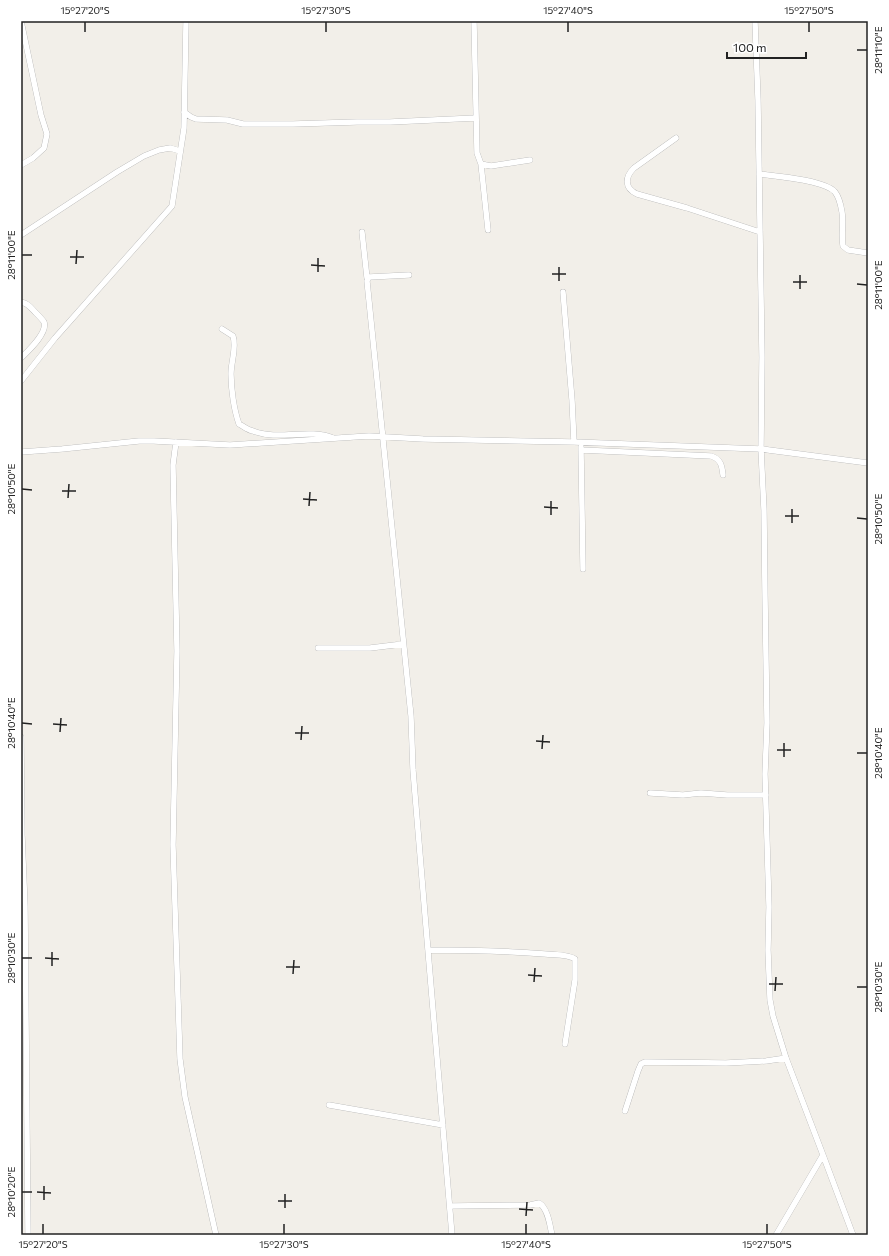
<svg xmlns="http://www.w3.org/2000/svg" width="889" height="1256" font-family="Commissioner,sans-serif">
  <rect width="100%" height="100%" fill="#f2efe9"/>
  <g fill="none" stroke-linecap="round" stroke-linejoin="round">
    <defs>
      <path id="minor" d="M474,21L477,153L481,164L488,230
        M755,21L758,100L762,357L761,449L764,510L765,595L767,723L765,774L769,907L768,950L770,1000L773,1016L786,1058L823,1155L776,1235
        M184,112L191,117L196,119L227,120L243,124H293L357,122H390L476,118
        M676,138L634,168C625,177 624,188 637,194L687,208L760,232
        M481,164L491,166L530,160
        M21,165L33,158L44,148L47,134L41,115L21,21
        M759,174C776,176 825,180 835,192C839,197 841,206 842,212C844,223 841,235 843,246L848,250L868,253
        M362,232L367,278
        M21,235L117,172L144,156L159,150L170,148L180,151
        M409,275L369,277L367,281L411,716L413,770L425,915L452,1235
        M563,292L572,400L574,442
        M21,302C28,303 31,308 36,313C38,315 42,319 44,322C48,333 28,351 21,358
        M222,329L233,336C237,348 231,361 231,374C231,389 234,410 239,424C243,426 248,430 253,431C279,441 308,428 333,438
        M21,381L55,338L172,206L184,128L186,21
        M176,442L173,465L177,651L173,845L180,1059L185,1097L216,1235
        M581,447L583,569
        M581,450L711,456C721,459 722,466 723,475
        M21,452L62,449L139,441H154L230,445L369,436L423,439L574,442L761,449L868,463
        M318,648H370L403,644
        M21,737L22,835L25,906L28,1235
        M650,793L683,795L701,793L727,795H766
        M428,950C467,950 506,951 545,954C554,955 568,954 575,959V980L565,1044
        M329,1105L443,1125
        M625,1111L638,1071L641,1064L645,1062L726,1063L766,1061L786,1058
        M823,1155L853,1235
        M450,1206L530,1205L539,1203C548,1208 550,1226 552,1235"/>
    </defs>
    <use href="#minor" stroke="#a9a9a9" stroke-width="6"/>
    <use href="#minor" stroke="#fff" stroke-width="5.5"/>
  </g>
  <path fill="none" stroke="#222" stroke-width="1.5" d="M85,32V22M326,32V22M568,32V22M809,32V22M857,50H867M22,255H32M70,257H84M76,264L77,250M311,265L325,266M318,272V258M552,274H566M559,281V267M793,282H807M857,284L867,285M800,289V275M22,489L32,490M62,491H76M68,498L69,484M303,499L317,500M309,506L310,492M544,507L558,508M551,515V501M785,516H799M857,518L867,519M792,523V509M22,723L32,724M53,724L67,725M60,732L61,718M295,733H309M301,740L302,726M536,741L550,742M542,749L543,735M777,750H791M857,753H867M784,757V743M22,958H32M45,958L59,959M52,966V952M286,967H300M293,974L294,960M528,975L542,976M534,982L535,968M769,984H783M857,987H867M775,991L776,977M22,1192H32M37,1192L51,1193M44,1200V1186M278,1201H292M285,1208V1194M519,1209L533,1210M526,1216L527,1202M43,1234V1224M284,1234V1224M526,1234V1224M767,1234V1224"/>
  <rect width="889" height="1256" fill="none" stroke="#ffffff" stroke-width="44"/>
  <path d="M727 52v6h79v-6" fill="none" stroke="#222222" stroke-width="2"/>
  <text x="733" y="52" font-size="12" fill="#222222" stroke="#ffffff" stroke-width="3" paint-order="stroke">100 m</text>
  <rect x="22" y="22" width="845" height="1212" fill="none" stroke="#222" stroke-width="1.5"/>
  <g font-size="10" text-anchor="middle" fill="#222">
    <text x="85" y="14">15°27'20"S</text>
    <text x="326" y="14">15°27'30"S</text>
    <text x="568" y="14">15°27'40"S</text>
    <text x="809" y="14">15°27'50"S</text>
    <text transform="translate(878 50) rotate(-90)" y="4">28°11'10"E</text>
    <text transform="translate(11 255) rotate(-90)" y="4">28°11'00"E</text>
    <text transform="translate(878 285) rotate(-90)" y="4">28°11'00"E</text>
    <text transform="translate(11 489) rotate(-90)" y="4">28°10'50"E</text>
    <text transform="translate(878 519) rotate(-90)" y="4">28°10'50"E</text>
    <text transform="translate(11 723) rotate(-90)" y="4">28°10'40"E</text>
    <text transform="translate(878 753) rotate(-90)" y="4">28°10'40"E</text>
    <text transform="translate(11 958) rotate(-90)" y="4">28°10'30"E</text>
    <text transform="translate(878 987) rotate(-90)" y="4">28°10'30"E</text>
    <text transform="translate(11 1192) rotate(-90)" y="4">28°10'20"E</text>
    <text x="43" y="1248">15°27'20"S</text>
    <text x="284" y="1248">15°27'30"S</text>
    <text x="526" y="1248">15°27'40"S</text>
    <text x="767" y="1248">15°27'50"S</text>
  </g>
</svg>
